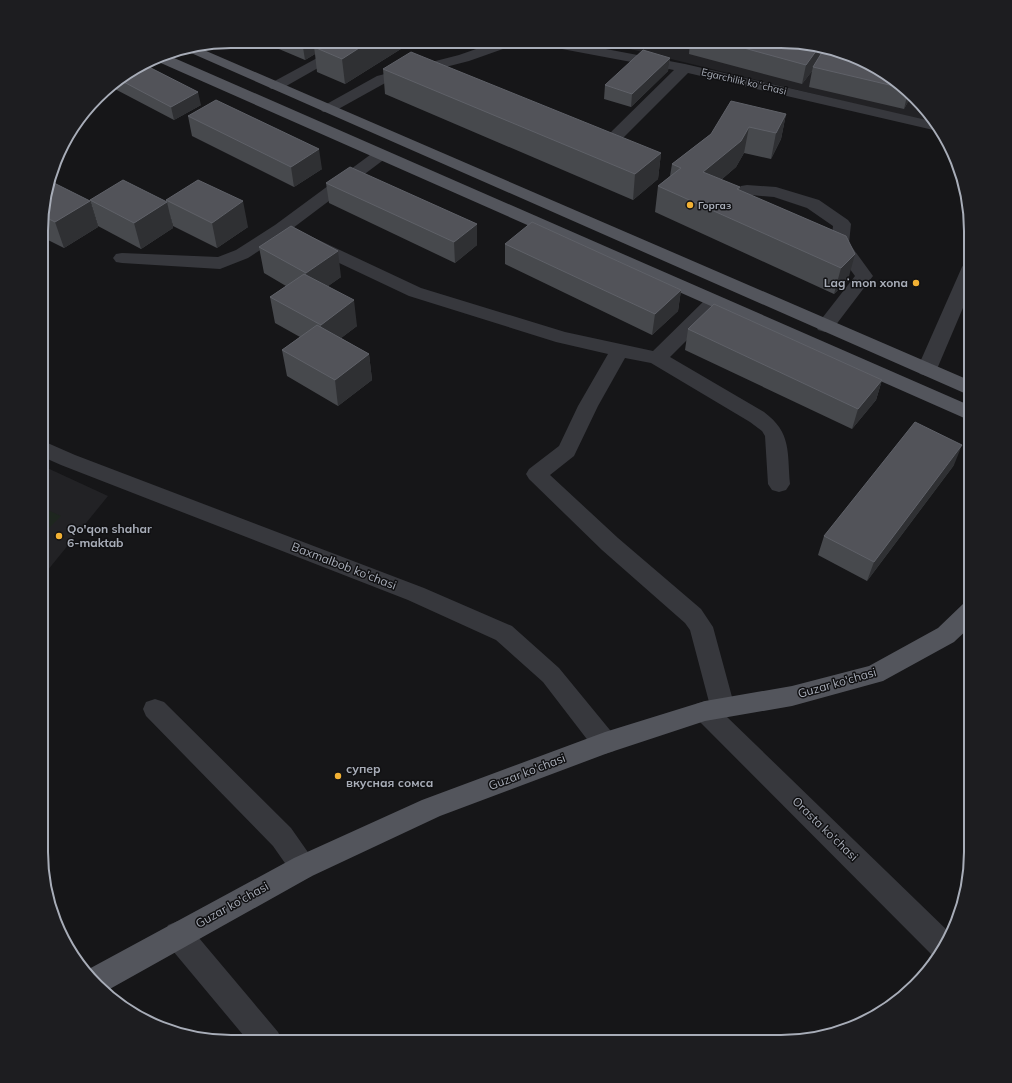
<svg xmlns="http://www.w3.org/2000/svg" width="1012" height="1083" font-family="Mulish,sans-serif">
  <rect width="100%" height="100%" fill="#161618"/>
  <path fill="#222225" d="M627,42L805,43L876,67L937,124L626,48Z
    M43,466L108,496L43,576Z"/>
  <path fill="#1e261f" d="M43,508L61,516L43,534Z"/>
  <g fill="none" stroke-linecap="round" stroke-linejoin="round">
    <path fill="#37383d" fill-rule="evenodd" d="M496,42H516L514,45L469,61L387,82L333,112H323L320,109L323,106L377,76L459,55Z
      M539,42H569L685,64L935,122L942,132L688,73L624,137H612L610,134L612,131L674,70L546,46L541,45Z
      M343,44L348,45L350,48L348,51L281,89H271L268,86L271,83Z
      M380,150L386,152L388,155L386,158L293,228L421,288L565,332L653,351L707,298L714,296L721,298L723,302L721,306L670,357L764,412C792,433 787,452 790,484L786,490L779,492L772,490L768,484L765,436L762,431L750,422L651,363L625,358L598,406L574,456L550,475L618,538L701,609L713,627L735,708L732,715L727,717L950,933L946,947L935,958L696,718L693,711L696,704L705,701L709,702L690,630L685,623L602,550L529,479L526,474L529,469L559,446L578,406L608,354L556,342L409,296L282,236L248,258L220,269L122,263L116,262L113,258L116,254L122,253L218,257L236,250L275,225L374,152Z
      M747,185L776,187L819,200L848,220L851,224L849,243L873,276L832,330L825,332L818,330L816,326L855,276L834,247L825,240L828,236L832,235L833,226L807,208L774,197L751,195L746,199L759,211L756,215C742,218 735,209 728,198L741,186Z
      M971,262V289L937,369L934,374L927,376L920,374L917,369L962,267L965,263Z
      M43,441L75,455L424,588L512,626L559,668L614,735L618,743L614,751L605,754L596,751L543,682L496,640L408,600L61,465L43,457Z
      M155,699L164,702L291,828L312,858L316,867L312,876L303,880L294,876L273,846L146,716L143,709L146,702Z
      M178,921L188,925L278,1032L283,1042H249L168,945L164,935L168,925Z"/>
    <path fill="#53555c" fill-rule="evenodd" d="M197,47L971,381V396L182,49Z
      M165,54L971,406V421L154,60Z
      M971,602V626L954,642L883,681L792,706L705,721L608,753L440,816L312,876L108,990L87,970L294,858L422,800L605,732L705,701L792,686L869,666L938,628L963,604Z"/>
  </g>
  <path fill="#47494d" d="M260,41L412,42L345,84L317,72L315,54L305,60Z
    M646,42H671L666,47Z
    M690,42L805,43L876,67L910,98L904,109L809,87L812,71L802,84L689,54Z
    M670,58L668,71L631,107L604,99L605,85Z
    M145,65L201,105L174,120L113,88L112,84Z
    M383,69L661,153L658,179L633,200L385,94Z
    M786,114L781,139L771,159L744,153L736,167L721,180L740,187L739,190L846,236L848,280L834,294L655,212L658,186L670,176L672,164L711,134Z
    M188,116L322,169L294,187L192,136Z
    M326,183L477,245L455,263L329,203Z
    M45,194L90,201L98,227L64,248L44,238Z
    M90,200L167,202L173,228L141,249L98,226Z
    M166,200L248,227L217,248L173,226Z
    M505,244L681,290L678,311L652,335L505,264Z
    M259,247L341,277L328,286L357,326L341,338L369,354L372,380L338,406L287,376L282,350L300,337L275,323L270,297L286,286L264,273Z
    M688,329L882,380L876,400L852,429L685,350Z
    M954,465L867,581L818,555L824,536Z"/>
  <path fill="#2f3033" d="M302,41H328L314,47L315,54L305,60Z
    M370,41L412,42L345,84L342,59Z
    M667,42H671L666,47Z
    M819,47L825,49L813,67L812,71L802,84L806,65Z
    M670,58L668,71L631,107L632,94Z
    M198,92L201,105L174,120L171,107Z
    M907,96L910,98L904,109Z
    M786,114L781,139L771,159L776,133Z
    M749,127L744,153L736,167L700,198L703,172Z
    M319,149L322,169L294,187L291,167Z
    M661,153L658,179L633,200L635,174Z
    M90,201L98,227L64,248L55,222Z
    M243,201L248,227L217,248L212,223Z
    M167,202L173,228L141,249L134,223Z
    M477,224V245L455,263L454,242Z
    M338,251L341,277L310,299L306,273Z
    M855,254L848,280L834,294L841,268Z
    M681,290L678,311L652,335L655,314Z
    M354,300L357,326L324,351L321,325Z
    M369,354L372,380L338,406L335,380Z
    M882,380L876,400L852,429L858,409Z
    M962,445L954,465L867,581L874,562Z"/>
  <path fill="#525359" stroke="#5f6168" d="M324,41H370L342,59L314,47Z
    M722,42L805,43L819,47L806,65Z
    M824,49L876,67L898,87L813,67Z
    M643,50L670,58L632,94L605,85Z
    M411,52L661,153L635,174L383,69Z
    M145,65L198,92L171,107L120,80Z
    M216,100L319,149L291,167L188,116Z
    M731,101L786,114L776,133L749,127L741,141L703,172L740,187L737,189L846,236L855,254L841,268L658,186L681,168L672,164L711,134Z
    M350,167L477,224L454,242L326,183Z
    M123,180L167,202L134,223L90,200Z
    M198,180L243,201L212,223L166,200Z
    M50,181L90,201L55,222L45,217V194Z
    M532,222L681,290L655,314L505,244Z
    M291,226L338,251L306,273L259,247Z
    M304,274L354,300L321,325L270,297Z
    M714,304L882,380L858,409L688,329Z
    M317,325L369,354L335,380L282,350Z
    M915,422L962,445L874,562L824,536Z"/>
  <g fill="#f2b134" stroke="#111113" stroke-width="1.5">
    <circle cx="690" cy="205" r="4"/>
    <circle cx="916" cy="283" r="4"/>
    <circle cx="59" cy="536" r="4"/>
    <circle cx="338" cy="776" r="4"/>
  </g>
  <g text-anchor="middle" stroke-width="3" stroke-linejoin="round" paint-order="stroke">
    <g font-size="10" fill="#a8adb8" stroke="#111113">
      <text transform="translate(744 81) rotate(13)" y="4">Egarchilik koʻchasi</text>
    </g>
    <g font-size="10" font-weight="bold" fill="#a8adb8" stroke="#111113" text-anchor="start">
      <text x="698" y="209">Горгаз</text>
    </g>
    <g font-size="12" font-weight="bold" fill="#a8adb8" stroke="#111113" text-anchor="start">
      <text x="908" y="287" text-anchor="end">Lagʻmon xona</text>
      <text x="67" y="533">Qo'qon shahar<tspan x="67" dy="14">6-maktab</tspan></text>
      <text x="346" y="773">супер<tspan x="346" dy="14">вкусная сомса</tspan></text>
    </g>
    <g font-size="12" fill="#a8adb8" stroke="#111113">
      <text transform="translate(344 566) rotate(21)" y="4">Baxmalbob ko'chasi</text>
      <text transform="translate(837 683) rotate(-16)" y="4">Guzar ko'chasi</text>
      <text transform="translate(527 772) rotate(-21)" y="4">Guzar ko'chasi</text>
      <text transform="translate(825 829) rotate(44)" y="4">Orasta ko'chasi</text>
      <text transform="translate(232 905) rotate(-29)" y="4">Guzar ko'chasi</text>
    </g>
  </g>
  <path d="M0 0H1012V1083H0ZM231 48H781A183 183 0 0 1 964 231V852A183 183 0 0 1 781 1035H231A183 183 0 0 1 48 852V231A183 183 0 0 1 231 48Z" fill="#1d1d20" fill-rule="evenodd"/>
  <path fill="none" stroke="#a8adb8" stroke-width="2" d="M231 48H781A183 183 0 0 1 964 231V852A183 183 0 0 1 781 1035H231A183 183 0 0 1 48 852V231A183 183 0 0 1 231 48Z"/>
</svg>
